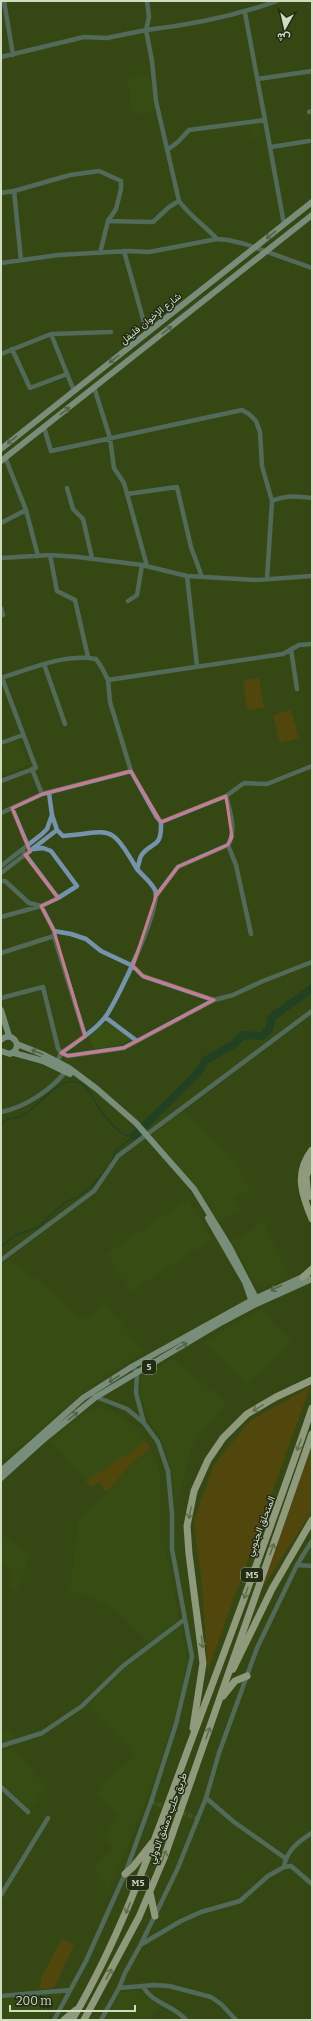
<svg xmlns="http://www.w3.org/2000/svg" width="313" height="2021" font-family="Bitter,Vazirmatn,serif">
  <rect width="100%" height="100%" fill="#354814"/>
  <path fill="#3a5013" d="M150,73L155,111L133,115L127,78Z
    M259,121L260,138L252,139L251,122Z
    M18,740L28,765L1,776V747Z
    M107,1021L132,1039L120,1045L94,1049L89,1036Z
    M183,1110L230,1154L250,1189L235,1198L242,1210L219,1222L177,1163L152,1135Z
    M188,1199L212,1239L130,1292L107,1253Z
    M263,1222L289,1278L264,1287L253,1281L231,1242Z
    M8,1260L38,1280L84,1320L105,1304L144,1352L102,1379L79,1396L68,1407L54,1415L46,1425L1,1461V1266Z
    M261,1309L292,1343L246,1384L203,1342Z
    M173,1359L226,1402L191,1446L178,1498H175L172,1470L162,1440L149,1421L140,1392L141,1377Z
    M105,1407L124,1418L138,1429L146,1441L86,1481L51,1440L90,1410Z
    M150,1449L160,1472V1541L166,1550L179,1620L148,1643L116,1610L100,1601L70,1589L78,1532L77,1523L134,1461Z
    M1,1534L29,1553L17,1591L9,1587L14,1572L1,1563Z
    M181,1627L188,1657L173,1724L146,1802L109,1892L94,1867L114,1847L103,1840L117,1815L108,1809L111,1805L97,1795L111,1774L136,1756L87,1707L127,1667L162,1639Z
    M1,1729L11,1730L15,1740L1,1743Z
    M13,1748L46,1787L30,1810L1,1782V1751Z
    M138,1990L159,2008L146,2020H105L120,1993Z
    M63,1993L47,2020H1V1999Z"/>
  <path fill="#734400" d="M259,678L264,708L247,710L243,681Z
    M291,710L299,738L280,743L273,715Z
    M310,1387L208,1670L202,1585L194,1521L213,1466L250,1421Z
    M146,1441L150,1449L134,1461L106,1492L99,1482L91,1487L86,1481Z
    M312,1444V1511L259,1593Z
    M62,1939L74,1945L54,1988L39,1989L42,1976Z"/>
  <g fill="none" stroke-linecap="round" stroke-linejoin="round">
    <path stroke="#0c3733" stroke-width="1.5" d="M1,1125C10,1114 13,1120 22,1116C27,1114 31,1109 35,1106C43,1099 51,1090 61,1085C86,1073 90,1095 101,1111C108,1121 116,1130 127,1136L134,1132L137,1133
      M111,1163L115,1151L134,1136
      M1,1247L14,1236L38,1227L65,1202L78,1197L93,1185L108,1167"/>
    <path stroke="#0c3733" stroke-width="8" d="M134,1136L195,1076L206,1060L233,1045L243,1035L263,1036L269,1029L272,1017L312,988"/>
    <path stroke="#4c5e2e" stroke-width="4.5" stroke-dasharray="4.5 2" stroke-linecap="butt" d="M151,1802L197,1818"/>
    <path stroke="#7693ae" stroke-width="4.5" d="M4,1L13,55
      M1,57L84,37L107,38L146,30L149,17L147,1
      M258,79L312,71
      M309,112L312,111
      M265,120L284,224
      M271,147L309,141
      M167,150L178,142L189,130L265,120L245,13
      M14,191L70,175L99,171L121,181V189L116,209L108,221L100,253
      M1,193L14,191L21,260
      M108,221L153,222L169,207L179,201
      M217,239C205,226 189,215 179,201L156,101L152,61L146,30C191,25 235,16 277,1
      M124,251L147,333
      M1,263L58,255L128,251L149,252L217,239L228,240L245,244L312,268
      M51,334L74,391
      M12,349L30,388L67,374
      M1,354L51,334L111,332
      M94,387L110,438L114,468L124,483L147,566
      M44,427L51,451L242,410L249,414L256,421L260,432L262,466L272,501
      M5,457L26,510
      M67,488L73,509L83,519L92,558
      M127,494L177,487L191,547L202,577
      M1,523L26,510L38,556
      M50,555L57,591L75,600L88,657
      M1,558L50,555L78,557L142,565L187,576L257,580L312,576
      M187,576L197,666
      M267,579L272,501C286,495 297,496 312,498
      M128,601L137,595L142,565
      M1,608L3,615
      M291,649L297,689
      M44,664L65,724
      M1,678C30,669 65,653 96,659L102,668L108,680L110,702L131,771L156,816L161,822C162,851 151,840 141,856C139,860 139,865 137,869C142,875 152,883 155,890C162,907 118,999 106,1016C95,1031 76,1042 61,1053L57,1062
      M108,680L283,654L299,645L312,644
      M1,743L23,735
      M32,769L42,794
      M1,781L36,768L2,678
      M12,808L28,846
      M1,813L42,794L131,771
      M161,822L226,796L244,783L267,784L312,766
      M57,830L63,836C112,832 109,822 137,869
      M228,845L236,865L251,934
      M34,849L43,848L51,851L77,886L58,898
      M1,866L42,834L47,829L52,815
      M1,873L57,830L52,815L49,793
      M1,881H5L29,903L41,906L54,931L71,934L86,939L101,951L133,966L143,976L214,1000
      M156,896L178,867L228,845C237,830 230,812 226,796
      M1,917L41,906L58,898L22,850
      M54,936L85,1036
      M1,953L54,936V934
      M1,998L43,987L58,1048L61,1053L68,1056L124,1048L214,1000L233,995L263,981L312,962
      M105,1017L137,1041
      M1,1112C26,1107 51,1090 67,1070
      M1,1260L94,1191L118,1156L312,1011
      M94,1396L127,1409L144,1423
      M297,1565L312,1566
      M1,1746L42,1733L82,1706L123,1666L185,1619
      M1,1787L28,1812
      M206,1798L234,1822L285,1858
      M284,1867L291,1866L312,1884
      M1,1895L48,1818
      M142,1944L181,1921L201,1912L240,1901L268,1876L284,1867C286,1851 299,1841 312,1833
      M143,1986C152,2004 174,2005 186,2020
      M119,1988L154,1985L169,1986L211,1997L221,2004L236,2020
      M1,1996L70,1990
      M54,2020L86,1961L125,1874L151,1802L176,1724L192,1657L172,1549V1514L168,1471L158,1442L144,1423L136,1393L137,1374L133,1366
      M101,2020L119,1988L125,1973L141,1944L177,1870L206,1798L219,1753L257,1648L297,1565L312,1541"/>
    <path stroke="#c9e0f6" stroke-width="6" d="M1,449L312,202
      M1,461L312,215
      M1,1010L9,1036
      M1,1040C12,1029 25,1048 10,1054L1,1051
      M17,1044L42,1054L69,1068L97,1089L136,1123L194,1189L229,1246L257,1300
      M14,1053L43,1061L70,1074
      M208,1218L245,1282L252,1302
      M1,1471L83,1398L133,1366L252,1300L307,1275
      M1,1478L42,1441L96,1397L222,1322L254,1305L312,1279"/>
    <path stroke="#fcfcfc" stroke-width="7" d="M312,1150C294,1173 302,1195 312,1219
      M308,1197L306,1177L312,1158
      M303,1277L312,1269
      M233,1669L272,1589L312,1520
      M223,1696L235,1681L247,1676
      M193,1728L203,1663L189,1554L187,1526L194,1491L208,1460L223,1438L247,1414L276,1397L312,1380
      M125,1874L133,1867L152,1843
      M150,1893L155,1916
      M64,2020L76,2010
      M72,2020C123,1933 155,1838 190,1744C232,1632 274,1520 312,1408
      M84,2020L139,1917L164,1858L312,1434"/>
  </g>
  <defs><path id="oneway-shaft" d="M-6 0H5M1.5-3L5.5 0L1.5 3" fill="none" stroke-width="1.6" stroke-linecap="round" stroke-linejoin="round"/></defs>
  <g stroke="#768686">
    <use href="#oneway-shaft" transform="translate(271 235) rotate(141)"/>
    <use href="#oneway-shaft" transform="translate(167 330) rotate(-38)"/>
    <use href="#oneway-shaft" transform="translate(114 359) rotate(142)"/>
    <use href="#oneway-shaft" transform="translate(65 411) rotate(-38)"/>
    <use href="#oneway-shaft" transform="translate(12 440) rotate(141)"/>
    <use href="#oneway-shaft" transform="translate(37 1052) rotate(-158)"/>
    <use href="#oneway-shaft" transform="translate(276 1288) rotate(156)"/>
    <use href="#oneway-shaft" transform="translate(182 1346) rotate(-31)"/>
    <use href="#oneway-shaft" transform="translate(114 1379) rotate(147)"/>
    <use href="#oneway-shaft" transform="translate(73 1416) rotate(-39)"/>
  </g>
  <g stroke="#9a9e94">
    <use href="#oneway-shaft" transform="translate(258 1408) rotate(149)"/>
    <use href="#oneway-shaft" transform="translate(299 1445) rotate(109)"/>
    <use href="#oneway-shaft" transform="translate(190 1513) rotate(101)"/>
    <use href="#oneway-shaft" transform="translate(272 1549) rotate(-70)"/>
    <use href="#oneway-shaft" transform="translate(246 1593) rotate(109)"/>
    <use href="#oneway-shaft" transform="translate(202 1642) rotate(85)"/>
    <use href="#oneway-shaft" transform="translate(208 1733) rotate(-70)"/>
    <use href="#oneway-shaft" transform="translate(164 1856) rotate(-70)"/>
    <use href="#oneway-shaft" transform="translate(128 1908) rotate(113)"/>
    <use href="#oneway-shaft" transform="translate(109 1974) rotate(-61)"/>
  </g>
  <path d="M0 0H313V2021H0ZM131,771L161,822L226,796L232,837L228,845L178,867L156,896L133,966L143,976L214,1000L124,1048L68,1056L61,1053L85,1036L54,931L41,906L58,898L25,855L30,852L12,808L42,794Z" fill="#354814" fill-opacity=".55" fill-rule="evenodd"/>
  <path fill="none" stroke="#c87a8e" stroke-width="3" stroke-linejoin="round" d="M131,771L161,822L226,796L232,837L228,845L178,867L156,896L133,966L143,976L214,1000L124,1048L68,1056L61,1053L85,1036L54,931L41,906L58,898L25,855L30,852L12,808L42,794Z"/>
  <g text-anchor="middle" stroke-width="3" stroke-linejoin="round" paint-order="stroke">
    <g fill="#222b15" stroke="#9ba78d" stroke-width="1">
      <rect x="142" y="1360" width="14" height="14" rx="3"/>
      <rect x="241" y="1568" width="22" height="14" rx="3"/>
      <rect x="127" y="1876" width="22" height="14" rx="3"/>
    </g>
    <g font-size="9" font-weight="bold" fill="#cfdcc0">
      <text x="149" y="1370">5</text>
      <text x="252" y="1578">M5</text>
      <text x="138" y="1886">M5</text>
    </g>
    <g font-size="10" fill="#cfdcc0" stroke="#222b15">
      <text transform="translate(150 318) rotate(-39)" y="4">شارع الإخوان فليفل</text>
      <text transform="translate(260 1526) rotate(-69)" y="4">المتحلق الجنوبي</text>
      <text transform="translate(167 1818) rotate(-70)" y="4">طريق حلب دمشق الدولي</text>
    </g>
  </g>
  <rect width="313" height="2021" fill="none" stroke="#cfdcc0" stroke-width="4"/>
  <g transform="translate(285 28) rotate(188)" stroke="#222b15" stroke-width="3" paint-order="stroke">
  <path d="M0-3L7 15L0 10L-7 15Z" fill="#cfdcc0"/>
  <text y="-6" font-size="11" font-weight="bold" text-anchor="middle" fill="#cfdcc0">ش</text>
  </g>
  <path d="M10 2005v6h125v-6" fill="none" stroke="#cfdcc0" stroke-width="2"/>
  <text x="16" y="2005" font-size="12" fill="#cfdcc0" stroke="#222b15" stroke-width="3" paint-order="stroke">200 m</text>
</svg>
